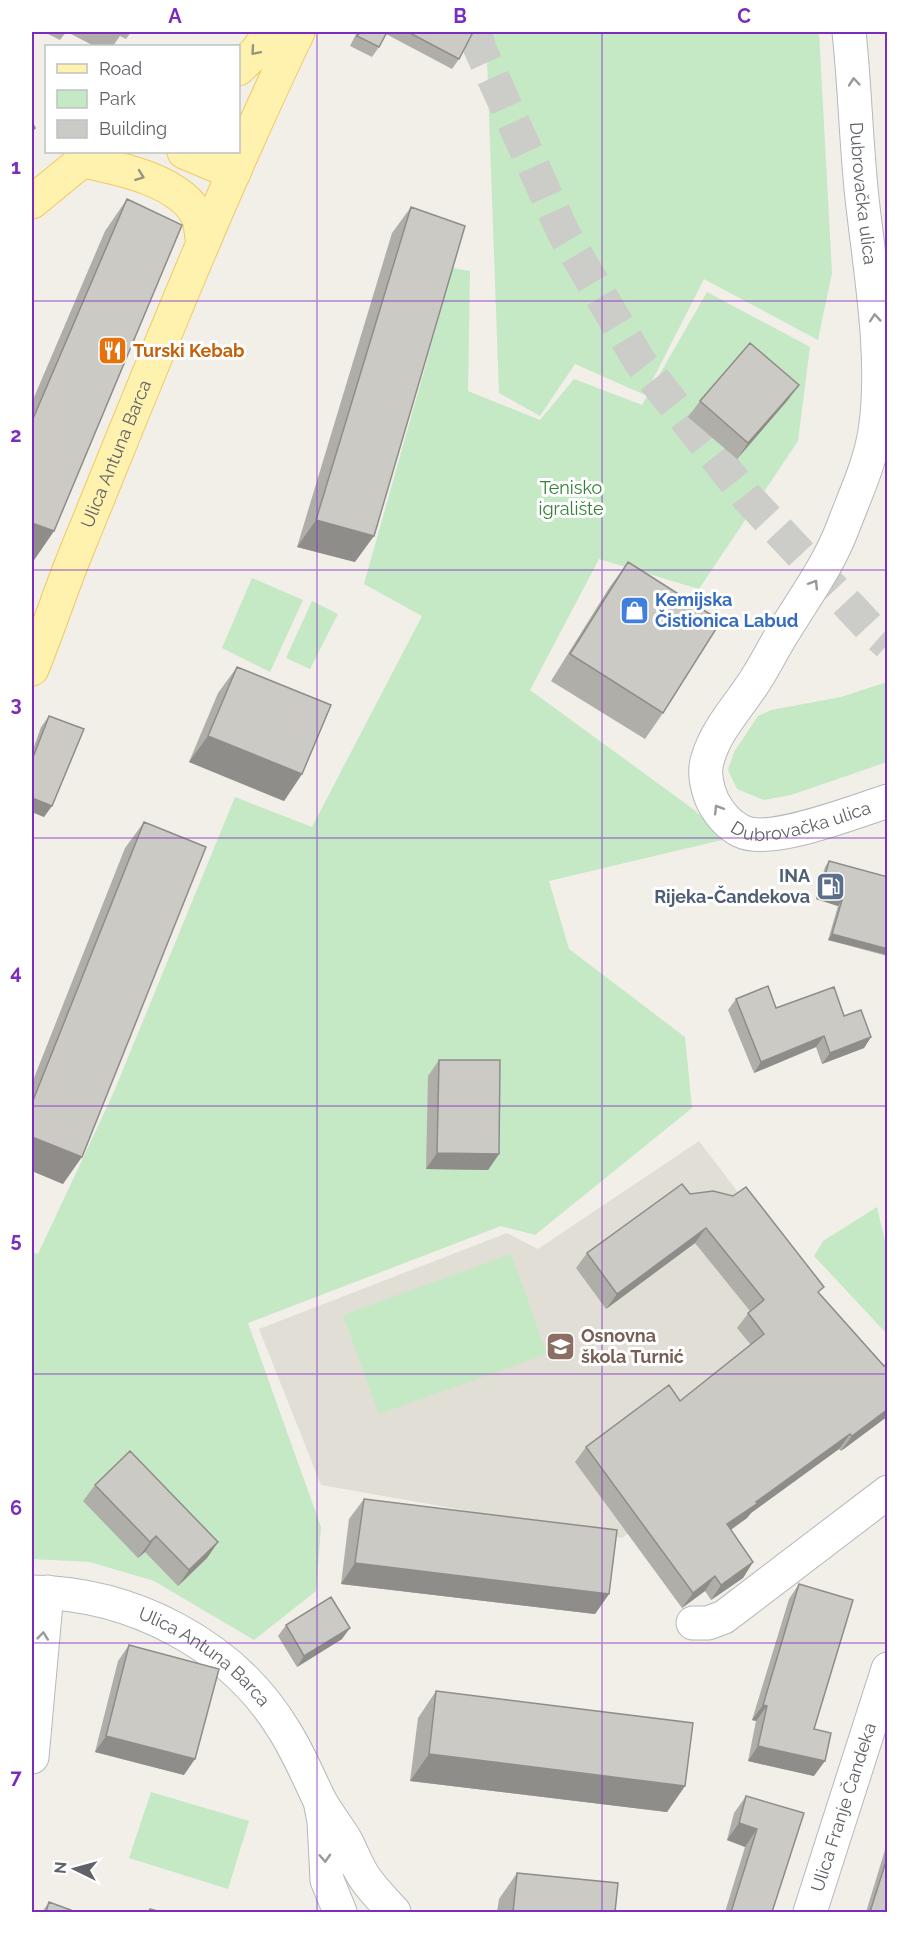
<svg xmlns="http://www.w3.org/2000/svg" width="919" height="1944" font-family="Raleway,sans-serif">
  <rect width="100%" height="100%" fill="#f1efe8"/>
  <path fill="#e1ded6" d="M699,1141L868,1363L622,1538L321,1485L259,1329L507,1233L538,1249Z"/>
  <path fill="#c5e8c5" d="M486,32H819L832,273L818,340L704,279L645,395L575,364L540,416L499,393Z
    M453,268L470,271L468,391L540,420L574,379L642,405L707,292L810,347L798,441L699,589L599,559L530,690L693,809L726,839L549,881L569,949L685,1037L692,1108L535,1235L501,1226L248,1323L321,1527L316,1591L254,1640L154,1581L90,1562L32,1559V1252L38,1254L113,1094L235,797L312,827L422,616L364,584Z
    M252,578L303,600L270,672L222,648Z
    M312,601L338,614L310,669L286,658Z
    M887,682V762L791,795L764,800L737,789L728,770L734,752L758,716L771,710L841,697Z
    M877,1207L887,1250V1334L814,1256L823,1241Z
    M511,1254L547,1354L379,1414L343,1315Z
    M151,1792L249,1821L228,1889L129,1858Z"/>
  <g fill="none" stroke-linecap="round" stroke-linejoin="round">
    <path stroke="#ccccc8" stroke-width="33" stroke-dasharray="33 16" stroke-linecap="butt" d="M475,32L480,49L564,234L640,362L747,497L870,628L888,644"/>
    <defs>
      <g id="minor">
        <path id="s1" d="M849,32C855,87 856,143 862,198C870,271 886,358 875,431C870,464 855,495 843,527C829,564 807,594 786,628C776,643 768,660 758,676C742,703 717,727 708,758C703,771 707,789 713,802C719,813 729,825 741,831C769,846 856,811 888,801"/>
        <path id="s2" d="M32,1592C131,1593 232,1644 284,1730C298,1752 308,1776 319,1799C327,1814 338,1827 346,1841C353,1854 358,1870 367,1881C375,1892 385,1902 394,1912"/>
        <path d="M693,1623H708L724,1617L888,1492"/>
        <path d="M32,1757L47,1592"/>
        <path d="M321,1806L324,1821L327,1880L340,1912"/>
        <path id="s3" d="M810,1912L888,1669"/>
      </g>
      <g id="major">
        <path d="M238,69L256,52L271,32"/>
        <path d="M184,152L234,173"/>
        <path d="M83,161C118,168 184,181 199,219C201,226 201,235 203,242"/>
        <path d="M32,202L93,152"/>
        <path id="s4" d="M32,669C48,630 61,589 77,550C148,376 217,201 298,32"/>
      </g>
    </defs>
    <use href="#minor" stroke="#b5b8bc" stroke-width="35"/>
    <use href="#major" stroke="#f2c960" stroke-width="35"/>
    <use href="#minor" stroke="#fff" stroke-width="33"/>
    <use href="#major" stroke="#fff2af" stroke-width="33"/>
  </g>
  <path fill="#afaea9" d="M44,32H66L60,40Z
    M67,32H131L126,39L120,36L113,46H94Z
    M357,32H468L459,59L452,69L386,34L379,47L372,57L350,46Z
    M127,199L54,531L32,563V402L105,231Z
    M411,207L355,562L297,547L392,233Z
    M799,385L787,401L737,459L688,417L700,401Z
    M628,562L663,713L645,739L551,681L609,588Z
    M237,667L302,774L284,801L189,762L218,693Z
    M49,716L44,817L32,812V752L41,727Z
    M144,822L63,1184L32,1171V1083L125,848Z
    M829,861L888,877L887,956L828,940L838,906L816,899L825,867Z
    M736,999L776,1008L844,1016L871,1037L864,1048L822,1064L816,1047L754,1073L728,1010Z
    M439,1060L499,1154L488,1170L426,1169L428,1076Z
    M690,1194L819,1294L884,1366L888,1364V1416L841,1451L839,1449L751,1513L747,1518L731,1530L753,1562L743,1578L711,1600L705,1591L682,1608L575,1462L586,1447L680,1401L751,1345L737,1328L750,1311L695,1243L606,1309L576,1268L587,1253Z
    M95,1485L218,1542L207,1558L178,1586L145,1552L138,1558L83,1501Z
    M364,1499L609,1594L595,1614L341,1584L349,1519Z
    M799,1584L814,1729V1776L748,1761L756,1721L752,1720L789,1599Z
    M286,1625L342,1639L297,1667L278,1636Z
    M129,1645L184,1775L95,1752L118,1661Z
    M436,1691L685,1786L667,1812L410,1781L418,1718Z
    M746,1796L804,1813L772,1912H725L745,1847L727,1840L734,1813Z
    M888,1840V1912H866Z
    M517,1873L615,1912H497L499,1899Z
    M49,1902L76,1912H42Z"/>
  <path fill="#8f8d8a" d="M799,385L787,401L737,459L748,443Z
    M316,520L374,536L355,562L297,547Z
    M32,523L54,531L32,563Z
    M208,736L302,774L284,801L189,762Z
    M32,798L52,806L44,817L32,812Z
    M820,894L842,900L838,906L816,899Z
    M832,934L888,949V955L828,940Z
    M824,1036L816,1047L754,1073L761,1062Z
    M871,1037L864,1048L822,1064L830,1053Z
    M32,1137L82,1157L63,1184L32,1171Z
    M437,1153L499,1154L488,1170L426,1169Z
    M706,1228L695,1243L606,1309L617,1294Z
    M888,1409V1416L841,1451L852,1436Z
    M850,1434L839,1449L751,1513L747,1518L717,1539L727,1524L756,1502Z
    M156,1536L145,1552L138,1558L150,1542Z
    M218,1542L207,1558L178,1586L189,1570Z
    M753,1562L743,1578L711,1600L721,1585Z
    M355,1563L609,1594L595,1614L341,1584Z
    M715,1576L705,1591L682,1608L693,1593Z
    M350,1628L342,1639L297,1667L304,1656Z
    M763,1705L767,1706L756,1721L752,1720Z
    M106,1736L195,1759L184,1775L95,1752Z
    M758,1746L825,1761L814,1776L748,1761Z
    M429,1754L685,1786L667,1812L410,1781Z
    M739,1823L757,1829L745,1847L727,1840Z"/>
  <path fill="#cccac5" stroke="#8f8d8a" stroke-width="1.5" d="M360,32H387L379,47L357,36Z
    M408,32H468L472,34L459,59Z
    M32,122L35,128L32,131Z
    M127,199L182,225L54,531L32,523V421Z
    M411,207L465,226L374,536L316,520Z
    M750,343L799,385L748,443L700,401Z
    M628,562L721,621L663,713L570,654Z
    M237,667L331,705L302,774L208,736Z
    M49,716L84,729L52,806L32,798V760Z
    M144,822L206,847L82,1157L32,1137V1103Z
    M829,861L888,877V949L832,934L842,900L820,894Z
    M768,986L776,1008L834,987L844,1016L861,1010L871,1037L830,1053L824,1036L761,1062L736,999Z
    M439,1060H500L499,1154L437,1153Z
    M682,1184L690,1194L713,1191L733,1196L746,1187L824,1287L818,1292L884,1366L888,1364V1409L852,1436L850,1434L756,1502L758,1503L727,1524L753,1562L721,1585L715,1576L693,1593L586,1447L669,1385L680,1401L764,1334L748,1313L764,1300L706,1228L617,1294L587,1253Z
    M130,1451L218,1542L189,1570L156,1536L150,1542L95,1485Z
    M364,1499L617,1530L609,1594L355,1563Z
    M799,1584L853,1600L814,1729L831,1733L825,1761L758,1746L767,1706L763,1705Z
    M331,1597L350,1628L304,1656L286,1625Z
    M129,1645L219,1669L195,1759L106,1736Z
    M436,1691L693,1723L685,1786L429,1754Z
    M746,1796L804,1813L772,1912H731L757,1829L739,1823Z
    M888,1855V1912H870Z
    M517,1873L618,1883L615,1912H513Z
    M49,1902L76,1912H46Z
    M150,1909L161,1912H148Z"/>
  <defs><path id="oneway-chevron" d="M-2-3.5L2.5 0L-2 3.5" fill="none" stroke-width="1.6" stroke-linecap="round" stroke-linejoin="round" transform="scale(1.5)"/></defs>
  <g stroke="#979581">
    <use href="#oneway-chevron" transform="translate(255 51) rotate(131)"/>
    <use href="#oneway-chevron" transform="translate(140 176) rotate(20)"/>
  </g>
  <g stroke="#979a9d">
    <use href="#oneway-chevron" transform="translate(854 82) rotate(-95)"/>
    <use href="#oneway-chevron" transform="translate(875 318) rotate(-94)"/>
    <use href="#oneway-chevron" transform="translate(814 584) rotate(-58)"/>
    <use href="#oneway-chevron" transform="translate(718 809) rotate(-122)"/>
    <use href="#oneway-chevron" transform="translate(43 1636) rotate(-84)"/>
    <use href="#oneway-chevron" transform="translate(325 1858) rotate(87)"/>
  </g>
  <path fill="none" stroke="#7b2cbf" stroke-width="1.5" stroke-opacity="0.55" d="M317,32V1912M602,32V1912M32,301H888M32,570H888M32,838H888M32,1106H888M32,1374H888M32,1643H888"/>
  <defs>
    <symbol id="restaurant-square" viewBox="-11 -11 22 22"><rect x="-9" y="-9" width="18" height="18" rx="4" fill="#e8710a" stroke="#fff"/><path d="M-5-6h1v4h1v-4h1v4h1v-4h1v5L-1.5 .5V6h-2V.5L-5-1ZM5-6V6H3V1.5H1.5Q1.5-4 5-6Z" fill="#fff"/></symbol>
    <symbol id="shop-square" viewBox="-11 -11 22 22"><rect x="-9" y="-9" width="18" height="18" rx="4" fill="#3f7fe0" stroke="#fff"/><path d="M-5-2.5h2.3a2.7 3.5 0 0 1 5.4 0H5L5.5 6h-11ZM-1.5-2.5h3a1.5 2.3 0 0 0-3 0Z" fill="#fff"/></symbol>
    <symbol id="fuel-square" viewBox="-11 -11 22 22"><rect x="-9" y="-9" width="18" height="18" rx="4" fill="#5c6f8a" stroke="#fff"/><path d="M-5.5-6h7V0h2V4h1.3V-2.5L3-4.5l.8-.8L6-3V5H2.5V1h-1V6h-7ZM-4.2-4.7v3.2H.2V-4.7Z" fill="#fff"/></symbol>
    <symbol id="school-square" viewBox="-11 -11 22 22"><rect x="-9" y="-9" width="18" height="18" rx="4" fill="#8d6e63" stroke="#fff"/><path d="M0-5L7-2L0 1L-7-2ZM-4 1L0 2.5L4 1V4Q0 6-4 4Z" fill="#fff"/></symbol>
  </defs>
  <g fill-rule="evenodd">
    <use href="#restaurant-square" x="96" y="334" width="33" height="33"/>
    <use href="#shop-square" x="618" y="594" width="33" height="33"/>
    <use href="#fuel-square" x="814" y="870" width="33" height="33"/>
    <use href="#school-square" x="544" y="1330" width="33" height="33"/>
  </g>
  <g text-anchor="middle" stroke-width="6" stroke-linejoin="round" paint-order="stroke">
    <g font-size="18" fill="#5f6368" stroke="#fff">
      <text dy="6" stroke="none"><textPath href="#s1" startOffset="162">Dubrovačka ulica</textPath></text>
      <text dy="6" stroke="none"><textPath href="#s4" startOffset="231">Ulica Antuna Barca</textPath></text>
      <text dy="6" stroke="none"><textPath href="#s1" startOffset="918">Dubrovačka ulica</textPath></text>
      <text dy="6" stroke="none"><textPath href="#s2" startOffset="189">Ulica Antuna Barca</textPath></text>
      <text dy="6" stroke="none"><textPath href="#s3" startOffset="110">Ulica Franje Čandeka</textPath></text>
    </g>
    <g font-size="18" font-weight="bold" fill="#c56008" stroke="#fff" text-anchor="start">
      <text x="133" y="357">Turski Kebab</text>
    </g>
    <g font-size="18" fill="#348238" stroke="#fff">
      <text x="571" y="494">Tenisko<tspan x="571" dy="21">igralište</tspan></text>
    </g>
    <g font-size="18" font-weight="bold" fill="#366cbe" stroke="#fff" text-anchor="start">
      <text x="655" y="606">Kemijska<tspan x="655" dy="21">Čistionica Labud</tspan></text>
    </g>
    <g font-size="18" font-weight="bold" fill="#4e5e75" stroke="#fff" text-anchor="end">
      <text x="810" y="882">INA<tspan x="810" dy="21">Rijeka-Čandekova</tspan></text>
    </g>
    <g font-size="18" font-weight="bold" fill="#785e54" stroke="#fff" text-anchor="start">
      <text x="581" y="1342">Osnovna<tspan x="581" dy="21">škola Turnić</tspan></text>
    </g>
  </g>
  <rect width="919" height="1944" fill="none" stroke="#ffffff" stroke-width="66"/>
  <rect x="45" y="45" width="195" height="108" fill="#ffffff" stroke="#bfc1c3" stroke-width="1.5"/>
  <rect x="57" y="64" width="30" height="9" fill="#fff2af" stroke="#bfc1c3" stroke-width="1.5"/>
  <text x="99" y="75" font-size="18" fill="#5f6368">Road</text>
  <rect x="57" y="90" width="30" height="18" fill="#c5e8c5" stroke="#bfc1c3" stroke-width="1.5"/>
  <text x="99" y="105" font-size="18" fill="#5f6368">Park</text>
  <rect x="57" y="120" width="30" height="18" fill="#cccac5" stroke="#bfc1c3" stroke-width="1.5"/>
  <text x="99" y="135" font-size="18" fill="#5f6368">Building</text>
  <g transform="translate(75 1869) rotate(275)" stroke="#ffffff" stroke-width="4.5" paint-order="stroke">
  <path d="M0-4.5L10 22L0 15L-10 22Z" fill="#5f6368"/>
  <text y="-9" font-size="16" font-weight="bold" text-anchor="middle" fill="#5f6368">N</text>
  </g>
  <rect x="33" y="33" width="853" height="1878" fill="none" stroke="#7b2cbf" stroke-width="2"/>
  <g font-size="20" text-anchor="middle" font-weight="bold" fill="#7b2cbf">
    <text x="175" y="23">A</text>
    <text x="460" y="23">B</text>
    <text x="744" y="23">C</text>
    <text x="16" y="174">1</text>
    <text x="16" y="442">2</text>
    <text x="16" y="711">3</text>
    <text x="16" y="979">4</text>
    <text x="16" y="1247">5</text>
    <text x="16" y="1515">6</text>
    <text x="16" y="1784">7</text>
  </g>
</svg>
